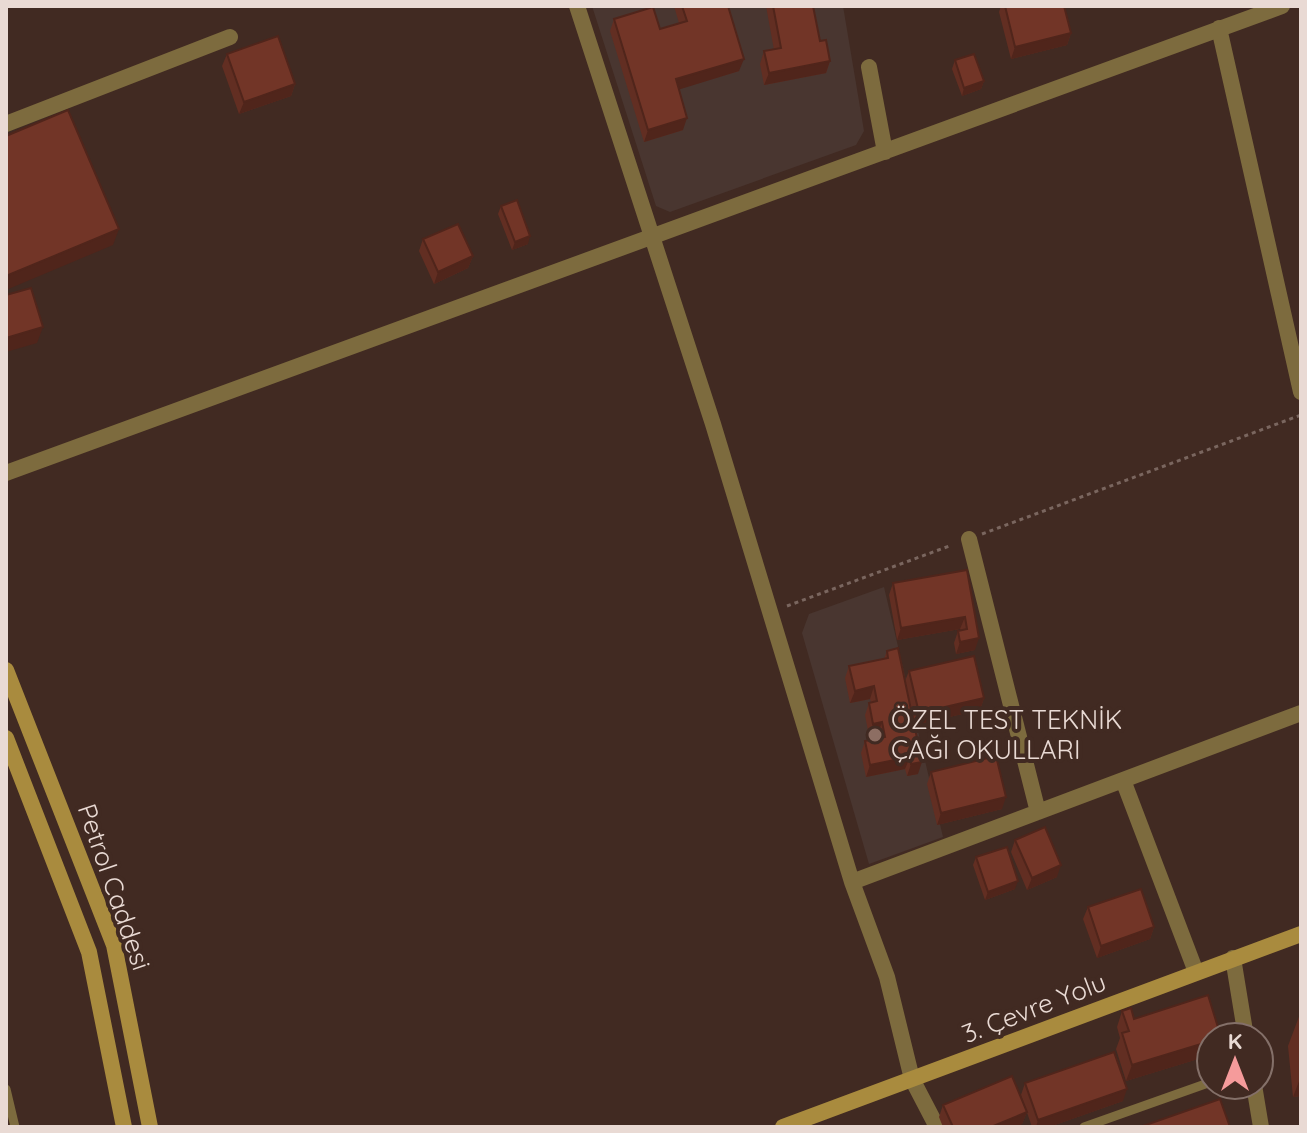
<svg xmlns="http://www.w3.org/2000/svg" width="1307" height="1133" font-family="Quicksand,sans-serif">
  <rect width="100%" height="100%" fill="#412a22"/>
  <path fill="#493630" d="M592,6H843L864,131L856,145L670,212L656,206Z
    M884,587L943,837L869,864L802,633L809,614Z"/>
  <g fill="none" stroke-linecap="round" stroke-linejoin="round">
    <path stroke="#7a665f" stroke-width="3" stroke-dasharray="4 4" stroke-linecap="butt" d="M982,534L1301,415
      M787,606L952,545"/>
    <path stroke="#7d6b3e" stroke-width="9" d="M6,1089L15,1127
      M1084,1127L1211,1082"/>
    <path stroke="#7d6b3e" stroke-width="16" d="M577,6L713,424L852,882L887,977L912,1079L937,1127
      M1219,28L1301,392
      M869,67L885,152
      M6,124L230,37
      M6,473L1282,6
      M969,539L1038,812
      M1123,780L1196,972
      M852,882L1301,713
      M1233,958L1246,1037
      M1254,1085L1261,1127"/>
    <path stroke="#a98b3e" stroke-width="16" d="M6,670L114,945L150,1127
      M6,738L89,952L124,1127
      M783,1127L1301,934"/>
  </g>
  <path fill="#622e22" d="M674,6H728L739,71L679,89L683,130L644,142L610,31L614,19L660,29L679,23Z
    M766,6H813L820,41L830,61L826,73L764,85L760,64L764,51L774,50Z
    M1001,6H1064L1071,33L1067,45L1011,59L999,12Z
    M227,54L295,84L291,96L239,114L222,66Z
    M955,60L984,81L981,89L962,96L952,69Z
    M501,206L528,244L512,250L498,214Z
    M423,239L473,256L468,268L434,284L419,251Z
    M967,570L975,650L956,654L954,643L958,631L961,630L960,629L897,640L889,595L893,583Z
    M887,651L905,681L909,671L984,698L980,710L914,725L918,774L907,776L905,769L866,777L861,753L865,741L878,738V734L869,736L865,715L869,703L871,702L870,699L850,703L845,678L849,666L884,659Z
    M931,772L1002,809L937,825L927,784Z
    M1015,840L1057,877L1027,890L1011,852Z
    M976,857L1015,889L985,900L973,865Z
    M1088,907L1154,927L1150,939L1097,958L1083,919Z
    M1122,1011L1134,1019L1211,1037V1055L1126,1081L1116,1049L1120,1038L1117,1027Z
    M1300,1014H1301V1103L1300,1096L1293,1097L1288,1046Z
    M1025,1083L1123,1101L1049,1127H1032L1021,1095Z
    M943,1105L1027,1112L1022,1124L1014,1127H943L939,1117Z"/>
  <path fill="#50251b" d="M1071,33L1067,45L1011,59L1015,47Z
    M744,59L739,71L671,92L676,79Z
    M830,61L826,73L764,85L769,73Z
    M984,81L981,89L962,96L964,88Z
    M295,84L291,96L239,114L244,102Z
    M687,118L683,130L644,142L648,130Z
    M119,229L113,245L6,290V276Z
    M530,236L528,244L512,250L515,242Z
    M473,256L468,268L434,284L438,272Z
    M43,327L37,343L6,352V338Z
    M965,617L960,629L897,640L901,628Z
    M979,638L975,650L956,654L960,642Z
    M874,686L870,699L850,703L855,691Z
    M984,698L980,710L914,725L919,713Z
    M882,722L878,734L869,736L873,724Z
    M910,757L905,769L866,777L870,765Z
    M922,762L918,774L907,776L911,764Z
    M1006,797L1002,809L937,825L941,813Z
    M1061,865L1057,877L1027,890L1032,878Z
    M1018,881L1015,889L985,900L988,892Z
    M1154,927L1150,939L1097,958L1101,946Z
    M1211,1041V1055L1126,1081L1132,1065Z
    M1301,1076V1094L1300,1096L1293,1097Z
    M1127,1089L1123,1101L1049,1127H1036L1038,1120Z
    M1027,1112L1022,1124L1014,1127H991Z"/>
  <path fill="#723527" stroke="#50251b" stroke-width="2" d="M682,6H728L744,59L676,79L687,118L648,130L614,19L653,7L660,29L687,21Z
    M773,6H813L820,41L826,40L830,61L769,73L764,51L781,48Z
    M1005,6H1064L1071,33L1015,47Z
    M278,36L295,84L244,102L227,54Z
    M974,54L984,81L964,88L955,60Z
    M68,110L119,229L6,276V136Z
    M517,200L530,236L515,242L501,206Z
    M458,224L473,256L438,272L423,239Z
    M31,288L43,327L6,338V295Z
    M967,570L979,638L960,642L958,631L967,629L965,617L901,628L893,583Z
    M898,648L922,762L911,764L910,757L870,765L865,741L885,737L882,722L873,724L869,703L877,701L874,686L855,691L849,666L888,658L887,651Z
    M974,656L984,698L919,713L909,671Z
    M996,756L1006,797L941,813L931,772Z
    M1045,827L1061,865L1032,878L1015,840Z
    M1007,847L1018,881L988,892L976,857Z
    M1141,889L1154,927L1101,946L1088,907Z
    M1208,995L1221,1037H1211V1041L1132,1065L1122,1033L1129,1031L1122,1011L1131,1008L1134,1019Z
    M1114,1052L1127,1089L1038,1120L1025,1083Z
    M1012,1076L1027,1112L991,1127H953L943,1105Z
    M1220,1099L1230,1127H1140Z"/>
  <circle fill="#8d6e63" stroke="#412a22" stroke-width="3" cx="875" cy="735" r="8"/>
  <g text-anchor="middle" stroke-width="8" stroke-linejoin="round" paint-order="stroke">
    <g font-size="26" fill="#e9dad4" stroke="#412a22" text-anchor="start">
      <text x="891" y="729">ÖZEL TEST TEKNİK<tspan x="891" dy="30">ÇAĞI OKULLARI</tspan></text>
    </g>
    <g font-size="26" fill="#e9dad4" stroke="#412a22">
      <text transform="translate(114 887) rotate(71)" y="9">Petrol Caddesi</text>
      <text transform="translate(1034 1008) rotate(-21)" y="9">3. Çevre Yolu</text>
    </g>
  </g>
  <rect width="1307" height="1133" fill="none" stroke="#e9dad4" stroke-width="16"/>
  <g transform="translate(1235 1061)"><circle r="38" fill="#412a22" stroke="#847069" stroke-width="2"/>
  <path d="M0-6L14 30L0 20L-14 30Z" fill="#f59b9b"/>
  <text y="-12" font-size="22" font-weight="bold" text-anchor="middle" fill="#e9dad4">K</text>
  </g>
</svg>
